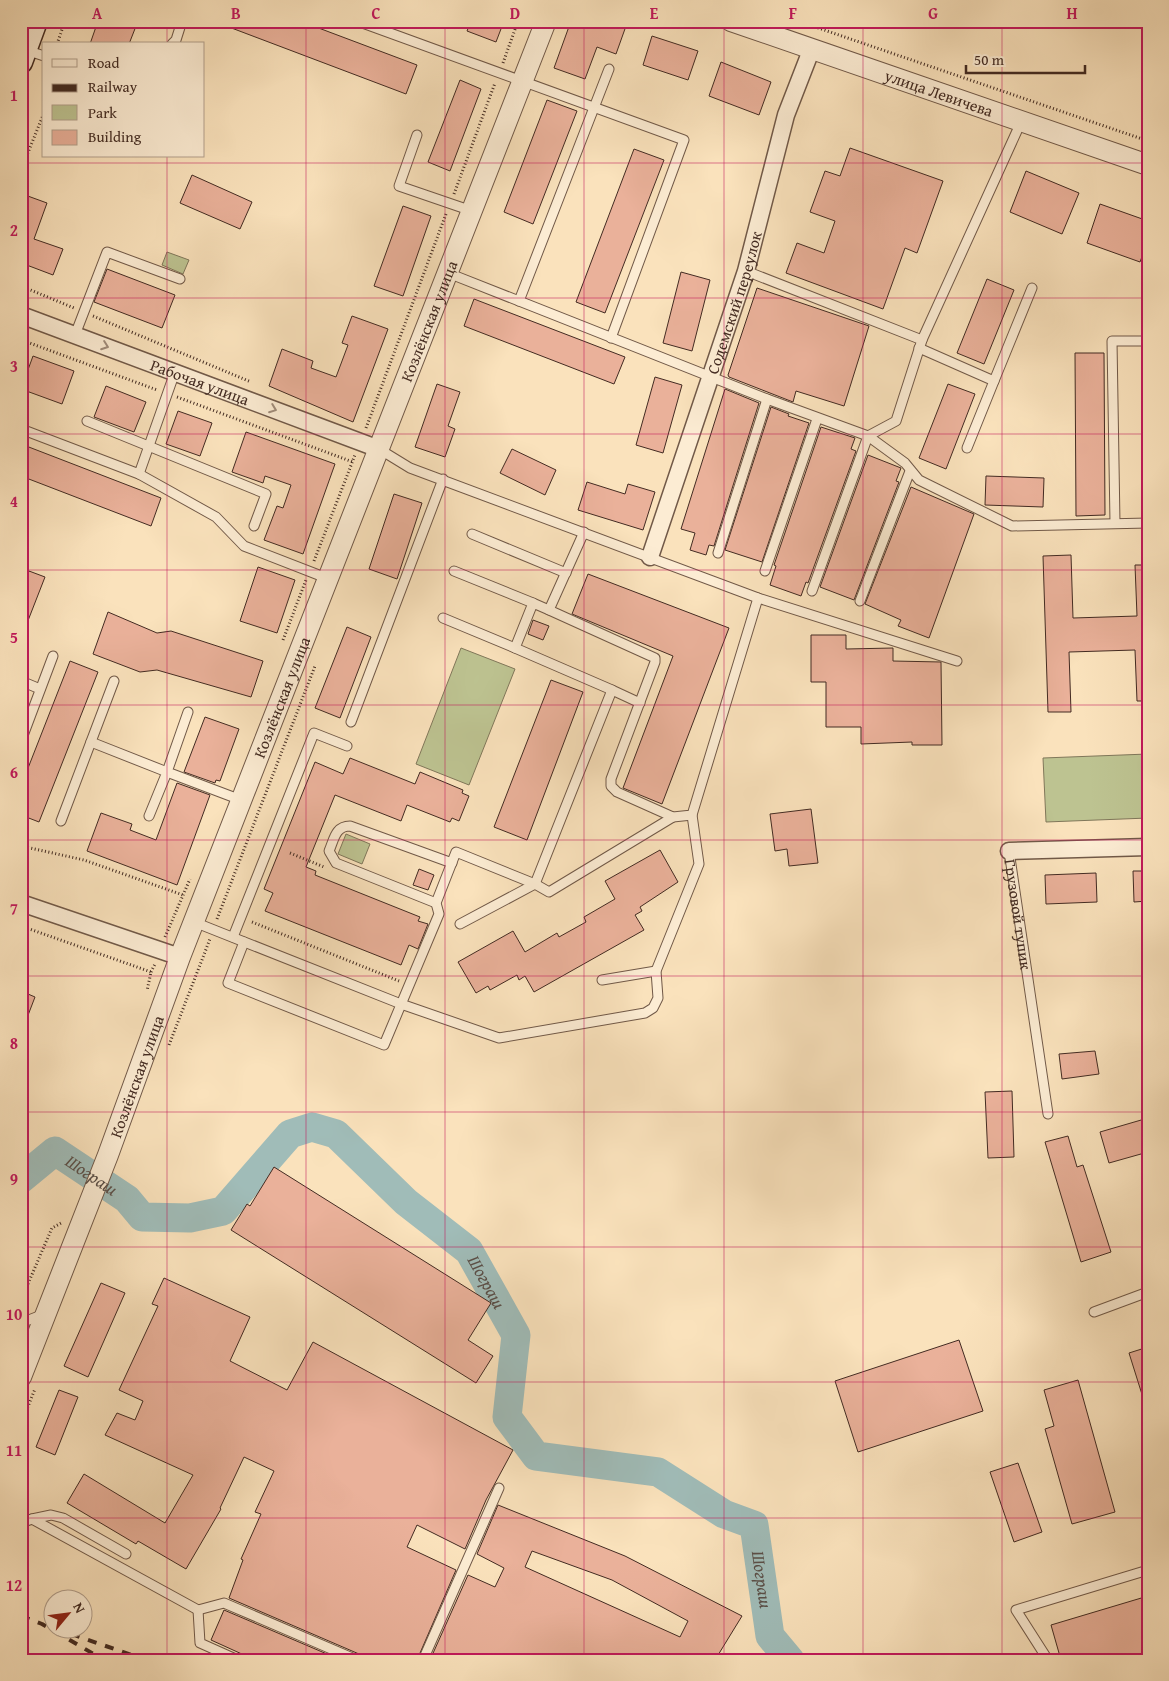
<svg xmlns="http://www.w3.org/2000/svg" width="1169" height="1681" font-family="'Gentium Book Plus',serif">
  <rect width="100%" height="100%" fill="#fae2bc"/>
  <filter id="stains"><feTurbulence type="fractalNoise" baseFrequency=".004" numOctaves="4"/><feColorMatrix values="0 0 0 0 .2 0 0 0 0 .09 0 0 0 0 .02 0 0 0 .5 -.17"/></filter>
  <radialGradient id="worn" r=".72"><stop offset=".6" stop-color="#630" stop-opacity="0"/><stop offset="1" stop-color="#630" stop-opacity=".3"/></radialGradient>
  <path fill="#bdc391" stroke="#80775a" d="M167,252L189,260L183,274L162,265Z
    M461,648L515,669L469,785L416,764Z
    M1148,754V818L1046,822L1043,758Z
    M346,834L370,844L362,864L338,854Z"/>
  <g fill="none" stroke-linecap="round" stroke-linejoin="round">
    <path stroke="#a0bcb8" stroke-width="29" id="s1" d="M21,1179L55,1151L127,1199L142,1217L190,1218L223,1211L290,1134L312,1127L336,1134L406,1202L469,1251L516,1335L507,1417L536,1456L658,1472L724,1514L754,1525L770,1636L790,1660"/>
  </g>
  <path fill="#eab19a" stroke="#432b22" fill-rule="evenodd" d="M98,21H138L129,44H90Z
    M213,21H300L417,65L406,94Z
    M471,21H504L496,42L467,31Z
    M571,21H613L626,26L616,54L597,47L585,79L554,68Z
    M652,36L698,51L688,80L643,65Z
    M721,62L771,82L759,115L709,96Z
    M460,80L481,89L450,171L428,162Z
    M547,100L577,111L533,224L504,212Z
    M850,148L943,181L917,253L905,248L883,309L786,273L797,243L824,253L835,221L810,212L825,171L840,176Z
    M634,149L664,160L605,313L576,302Z
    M1026,171L1079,193L1062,234L1010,212Z
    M192,175L252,202L240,229L180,203Z
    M25,195L47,203L34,239L63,249L53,275L24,264L21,269V206Z
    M1100,204L1148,221V241L1140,262L1087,243Z
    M403,206L431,216L403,296L374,286Z
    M107,269L175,295L162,328L94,302Z
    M681,272L710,280L692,351L663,343Z
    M987,279L1014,290L984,364L957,353Z
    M757,288L869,326L844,406L796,391L793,402L729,377L728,375Z
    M474,299L625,357L614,384L464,326Z
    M352,316L388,329L353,422L269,386L282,349L313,361L311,368L336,377L348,345L342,343Z
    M1075,353H1104L1105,515L1076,516Z
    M33,356L74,371L62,404L21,389Z
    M655,377L682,385L663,453L636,445Z
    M437,384L460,392L448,426L455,429L445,457L415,447Z
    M948,384L975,394L946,469L919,458Z
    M106,386L146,402L134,432L94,417Z
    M725,389L759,403L714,546L709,545L706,555L690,550L695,533L681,529Z
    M771,407L789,414L788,416L809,423L762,562L725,550Z
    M178,411L212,423L200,456L166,444Z
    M821,427L855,438L851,449L856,451L808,583L806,582L801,596L770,585L776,566L774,565Z
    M246,432L335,464L303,554L264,540L277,506L283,508L291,485L265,476L263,483L232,472Z
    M21,444L161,498L151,526L21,476Z
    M512,449L556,470L545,495L500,473Z
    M868,455L901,468L896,481L899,482L854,600L820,587Z
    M986,476L1044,478L1043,507L985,505Z
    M587,482L625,494L628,484L655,492L643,530L578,510Z
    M911,487L974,514L929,638L898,626L901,620L865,604Z
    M394,494L422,503L397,579L369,569Z
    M1071,555L1073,618L1137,616L1135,565H1148V701H1137L1135,650L1069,652L1071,712H1048L1043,556Z
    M258,567L295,580L277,633L240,621Z
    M29,571L45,577L22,636L21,591Z
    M588,574L729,628L662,804L623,788L673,656L572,614Z
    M108,612L157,633L171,631L263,661L251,697L157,670L140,672L93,654Z
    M533,620L549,626L543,640L528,634Z
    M347,627L371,637L340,718L315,708Z
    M811,635H846V649L893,648V661L941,662L942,745H912V742L861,744V727H826V682H811Z
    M70,661L98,672L39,822L21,815V786Z
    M551,680L583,692L527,840L494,827Z
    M205,717L239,729L220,781L216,780L215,783L184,772Z
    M350,758L415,784L420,772L463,790L462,793L469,796L459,821L452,818L450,822L407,805L401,821L335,795L306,867L316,871L315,875L420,917L418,921L428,924L418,949L409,945L401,965L265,911L273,893L264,889L315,762L343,774Z
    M177,783L210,795L177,885L87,851L101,813L132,824L130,830L156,840Z
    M811,809L818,863L789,866L787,849L775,851L770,814Z
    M660,850L678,882L640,907L642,911L635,915L644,930L534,992L525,976L519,980L517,975L490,990L488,986L476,993L458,962L513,931L525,952L557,933L559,937L586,922L584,917L615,899L605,881Z
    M419,869L434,875L428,890L413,885Z
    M1133,871H1148V901L1134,902Z
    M1096,873L1097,902L1046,904L1045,875Z
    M21,991L35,997L22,1031H21Z
    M1095,1051L1099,1074L1062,1079L1059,1054Z
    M1012,1091L1014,1157L988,1158L985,1092Z
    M1148,1118V1152L1109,1163L1100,1132Z
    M1068,1136L1077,1167L1083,1165L1111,1252L1081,1262L1045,1142Z
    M274,1167L491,1303L468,1340L493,1356L476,1383L231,1230L247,1204L250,1206Z
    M164,1278L250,1317L230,1361L287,1390L313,1342L513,1450L486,1500L465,1549L417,1525L407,1547L456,1570L417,1660H363L359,1654L229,1598L243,1560L241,1559L261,1514L255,1512L274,1471L244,1457L220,1508L221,1509L186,1569L138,1541L136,1544L67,1503L84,1474L165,1523L193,1475L105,1435L117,1413L135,1420L143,1401L119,1390L158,1306L152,1304Z
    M101,1283L125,1293L88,1377L64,1366Z
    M959,1340L983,1411L858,1452L835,1381Z
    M1148,1347V1403L1145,1404L1129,1353Z
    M1078,1380L1115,1512L1072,1524L1045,1429L1054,1426L1044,1390Z
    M59,1390L78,1397L55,1455L36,1447Z
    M1018,1463L1042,1532L1014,1542L990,1472Z
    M498,1505L625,1556L742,1616L715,1660H430L468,1575L495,1587L504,1568L477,1554ZM532,1551L612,1580L688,1621L680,1637L525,1567Z
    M1148,1596V1660H1061L1051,1625Z
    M224,1610L341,1660H255L211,1640Z"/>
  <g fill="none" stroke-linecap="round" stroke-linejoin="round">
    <defs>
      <g id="service">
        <path d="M357,21L684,140L611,338"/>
        <path d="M172,44L176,40L182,21"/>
        <path d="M26,50L44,56"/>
        <path d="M417,135L399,186L472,211"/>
        <path d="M746,271L922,340L896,421L868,436L905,463L919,480L1012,526L1148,523"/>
        <path d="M448,273L767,399L868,436L812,591"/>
        <path d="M519,301L609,69"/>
        <path d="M21,331L26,317"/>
        <path d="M75,335L107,252L180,279"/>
        <path d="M922,340L1021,122"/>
        <path d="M919,348L994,381L1032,288"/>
        <path d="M87,421L266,494L254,526"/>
        <path d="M21,429L139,474L175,372"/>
        <path d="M967,448L994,381"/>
        <path d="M379,449L410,468L758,598L957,661"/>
        <path d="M139,474L216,517L244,546L329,579"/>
        <path d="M1115,523L1112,341H1148"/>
        <path d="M584,532L549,610L655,658V662L611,779V786L617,792L673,817L692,815L758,598"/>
        <path d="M472,534L566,573"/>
        <path d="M718,553L767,399"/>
        <path d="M454,571L533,603"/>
        <path d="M765,571L817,419"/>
        <path d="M860,601L910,471"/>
        <path d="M443,618L515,648"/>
        <path d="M21,681L40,689"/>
        <path d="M612,690L640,703"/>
        <path d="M188,712L167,772L241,800"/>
        <path d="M351,722L443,479"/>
        <path d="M21,741L53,656"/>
        <path d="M91,742L167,772L149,816"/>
        <path d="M61,821L114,681"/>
        <path id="s2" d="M1009,851L1048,1114"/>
        <path d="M436,903L336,863L329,851C334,840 335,826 350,826L452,863"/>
        <path d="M194,922L401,1004L499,1038L645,1013L653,1008L658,998L656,971L699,864L692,815"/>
        <path d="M460,924L535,884L612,690L515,648L533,603L549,610"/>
        <path d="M233,937L314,733L347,746"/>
        <path d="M244,942L228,983L384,1045L439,914L436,903L456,852L535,884L549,892L673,817"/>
        <path d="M602,980L656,971"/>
        <path d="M1094,1312L1148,1292"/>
        <path d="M21,1323L44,1314"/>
        <path d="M32,1519L51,1515L63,1518L126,1554"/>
        <path d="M21,1523L32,1519L198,1610L224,1603L357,1660"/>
        <path d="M198,1610L200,1643L238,1660"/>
        <path d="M423,1660L499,1488"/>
        <path d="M1048,1660L1016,1610L1148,1570"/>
      </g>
      <g id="minor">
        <path id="s3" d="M21,315L379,449"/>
        <path id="s4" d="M650,557L746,271L786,115L812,48"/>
        <path d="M1009,851L1148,847"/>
        <path d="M21,903L180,957"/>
      </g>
      <g id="tertiary">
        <path id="s5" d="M731,21L1148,165"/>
        <path id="s6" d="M21,1377L108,1155L180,957L546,21"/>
      </g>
      <path id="secondary" d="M21,62L36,21"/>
    </defs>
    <use href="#service" stroke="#715948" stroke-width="11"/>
    <use href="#minor" stroke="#715948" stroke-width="19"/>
    <use href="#tertiary" stroke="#715948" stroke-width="22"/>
    <use href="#secondary" stroke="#432b22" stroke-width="25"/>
    <path stroke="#432b22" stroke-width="3" stroke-dasharray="1 2.5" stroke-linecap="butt" d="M798,21L1148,141
      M57,44L65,21
      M503,63L518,21
      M21,170L44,113
      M454,194L495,83
      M21,286L74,308
      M93,316L251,382
      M27,342L157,390
      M177,397L353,462
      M366,428L446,214
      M314,561L355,455
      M283,640L306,580
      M21,846L84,860L183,895
      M290,853L324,867
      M217,919L315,666
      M252,922L399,981
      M21,926L151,972L147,991
      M165,937L190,879
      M151,972L155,964
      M169,1045L210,939
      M21,1300L52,1228L63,1222
      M21,1424L35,1389"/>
    <use href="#service" stroke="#fcecd3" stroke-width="9"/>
    <use href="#minor" stroke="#fcecd3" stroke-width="16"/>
    <use href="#tertiary" stroke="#fcecd3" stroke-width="20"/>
    <use href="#secondary" stroke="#fcecd3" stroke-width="22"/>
    <path stroke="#432b22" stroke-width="4" stroke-dasharray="9 9" stroke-linecap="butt" d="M21,1616L42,1624L104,1660
      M54,1628L146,1660"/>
  </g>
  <defs><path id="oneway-chevron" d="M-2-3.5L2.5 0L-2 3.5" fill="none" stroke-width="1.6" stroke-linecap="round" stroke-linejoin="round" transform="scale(1.25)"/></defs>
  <g stroke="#a08c7a">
    <use href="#oneway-chevron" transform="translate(105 346) rotate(20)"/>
    <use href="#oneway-chevron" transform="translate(273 409) rotate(21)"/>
  </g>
  <path fill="none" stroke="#c2185b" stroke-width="1" stroke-opacity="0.55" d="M167,21V44M306,21V1660M445,21V1660M584,21V1660M724,21V1660M863,21V1660M1002,21V1660M167,156V1660M21,163H1148M21,298H1148M21,434H1148M21,570H1148M21,705H1148M21,840H1148M21,976H1148M21,1112H1148M21,1247H1148M21,1382H1148M21,1518H1148"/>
  <g text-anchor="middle" stroke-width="4.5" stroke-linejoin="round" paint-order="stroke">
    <g font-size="16" fill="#432b22" stroke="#fcecd3">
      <text dy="6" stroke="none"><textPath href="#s5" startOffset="220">улица Левичева</textPath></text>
      <text dy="6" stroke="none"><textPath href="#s4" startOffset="268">Содемский переулок</textPath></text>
      <text dy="6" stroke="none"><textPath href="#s6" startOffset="1132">Козлёнская улица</textPath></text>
      <text dy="6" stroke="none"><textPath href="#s3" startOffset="191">Рабочая улица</textPath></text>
      <text dy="6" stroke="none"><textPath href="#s6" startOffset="728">Козлёнская улица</textPath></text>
      <text dy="6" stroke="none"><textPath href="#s2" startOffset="64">Грузовой тупик</textPath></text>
      <text dy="6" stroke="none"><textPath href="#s6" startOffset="322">Козлёнская улица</textPath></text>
    </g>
    <g font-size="18" font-style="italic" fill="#5a4f48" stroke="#fcecd3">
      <text dy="6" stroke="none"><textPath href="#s1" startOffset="88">Шограш</textPath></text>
      <text dy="6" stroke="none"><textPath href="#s1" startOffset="599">Шограш</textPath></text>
      <text dy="6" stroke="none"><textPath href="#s1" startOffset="1079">Шограш</textPath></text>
    </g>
  </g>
  <rect width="1169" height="1681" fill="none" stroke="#fae2bc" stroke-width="55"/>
  <rect x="42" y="42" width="162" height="115" fill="#fcecd3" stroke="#b29f8c"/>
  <rect x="52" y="59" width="25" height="8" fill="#fcecd3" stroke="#b29f8c"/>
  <text x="88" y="68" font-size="15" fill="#432b22">Road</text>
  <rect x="52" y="84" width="25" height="8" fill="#432b22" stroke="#b29f8c"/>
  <text x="88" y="92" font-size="15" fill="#432b22">Railway</text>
  <rect x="52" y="105" width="25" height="15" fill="#bdc391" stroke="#b29f8c"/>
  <text x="88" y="118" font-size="15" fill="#432b22">Park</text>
  <rect x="52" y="130" width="25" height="15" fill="#eab19a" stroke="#b29f8c"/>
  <text x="88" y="142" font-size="15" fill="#432b22">Building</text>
  <g transform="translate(68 1614) rotate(61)"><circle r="24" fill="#fcecd3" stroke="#b29f8c"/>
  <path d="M0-4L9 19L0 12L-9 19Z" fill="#8f2418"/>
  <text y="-8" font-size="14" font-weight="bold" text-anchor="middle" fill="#432b22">N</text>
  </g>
  <path d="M966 65v8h119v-8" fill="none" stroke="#432b22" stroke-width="2.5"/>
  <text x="974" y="65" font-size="15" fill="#432b22" stroke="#fcecd3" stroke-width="4" paint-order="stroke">50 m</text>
  <rect x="28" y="28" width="1114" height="1626" fill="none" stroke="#c2185b" stroke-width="2"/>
  <g font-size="16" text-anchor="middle" font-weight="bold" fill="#c2185b">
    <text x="97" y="19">A</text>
    <text x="236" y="19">B</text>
    <text x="376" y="19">C</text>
    <text x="515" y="19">D</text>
    <text x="654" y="19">E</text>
    <text x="793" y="19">F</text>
    <text x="933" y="19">G</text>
    <text x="1072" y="19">H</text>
    <text x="14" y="101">1</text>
    <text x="14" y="236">2</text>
    <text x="14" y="372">3</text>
    <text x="14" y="507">4</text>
    <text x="14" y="643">5</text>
    <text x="14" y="778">6</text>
    <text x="14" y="914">7</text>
    <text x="14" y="1049">8</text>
    <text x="14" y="1185">9</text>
    <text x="14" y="1320">10</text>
    <text x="14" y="1456">11</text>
    <text x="14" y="1591">12</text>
  </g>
  <rect width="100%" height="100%" filter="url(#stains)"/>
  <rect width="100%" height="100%" fill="url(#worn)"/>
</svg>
